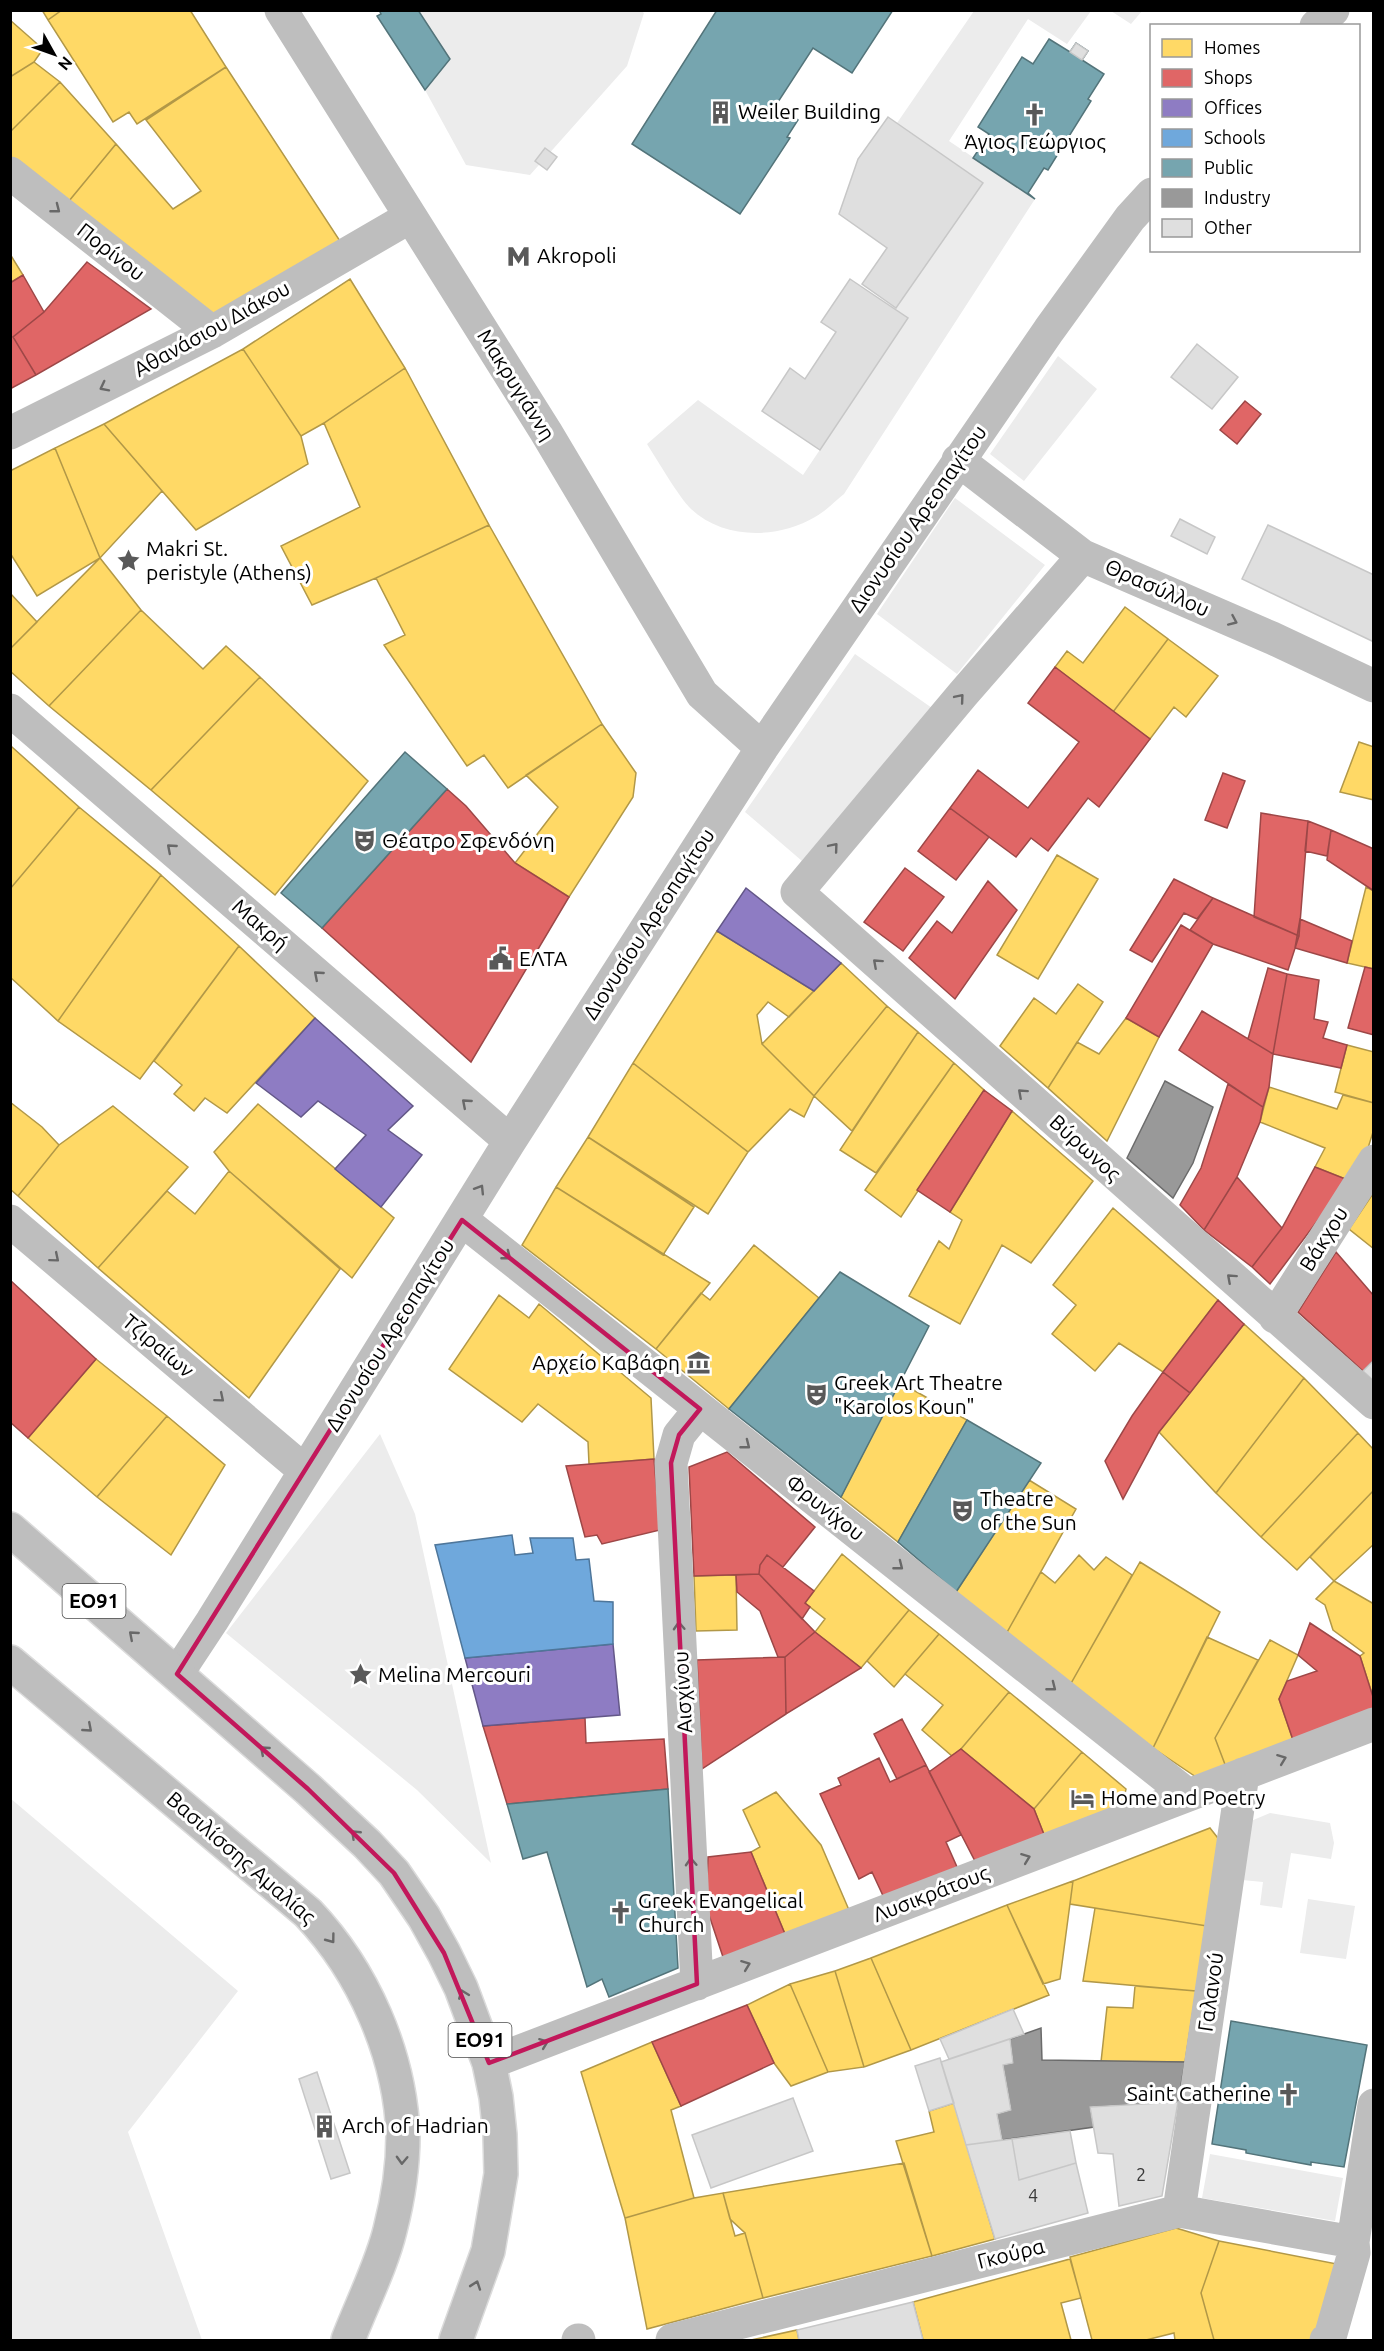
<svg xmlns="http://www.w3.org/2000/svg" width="1384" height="2351" font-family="Ubuntu,sans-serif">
  <rect width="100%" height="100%" fill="#fff"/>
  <path fill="#ececec" d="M640,10L644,13L627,66L530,175L466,165L425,90L450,59L418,11Z
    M974,11H1091L1067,44L1028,19L949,141L1035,199L844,494C835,501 826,511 815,517C778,539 724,540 691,509C678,496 658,461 647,444L698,400L803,475L908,318L895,309L982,184L897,123Z
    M1111,11H1142L1131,24Z
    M1058,356L1097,389L1024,481L990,454Z
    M955,498L1045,565L957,674L877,614Z
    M855,654L932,708L802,861L745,812Z
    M380,1434L415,1514L491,1863L417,1790L226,1633Z
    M10,1798L238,1991L128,2132L202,2340H11Z
    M1270,1813L1330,1823L1334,1843L1331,1859L1291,1853L1282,1908L1260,1905L1263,1882L1242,1880L1251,1821Z
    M1308,1899L1355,1906L1346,1959L1300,1953Z
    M1210,2154L1343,2178L1335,2221L1202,2198Z"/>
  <path fill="#ffd966" stroke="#b29847" stroke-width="1.5" d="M42,10H62L48,20Z
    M62,10H190L226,67L137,124L129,112L113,122L48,20Z
    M10,20L43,49L34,62L10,77Z
    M34,62L60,82L10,132V77Z
    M226,67L340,241L221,322L69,201L116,144L173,209L201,191L146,120Z
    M60,82L116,144L69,201L10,160V132Z
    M10,254L23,275L10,283Z
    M350,279L405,368L324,423L301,436L243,349Z
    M243,349L301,436L308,464L196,530L104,424Z
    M405,368L489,525L376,578L312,605L281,546L360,507L324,423Z
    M104,424L162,491L100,558L55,448Z
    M55,448L100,558L37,596L10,553V471Z
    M489,525L602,724L508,788L484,755L467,766L384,645L405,635L376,578Z
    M100,558L141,610L49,706L10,671V649Z
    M10,593L37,622L10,649Z
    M1125,607L1168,639L1113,712L1055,667L1067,651L1083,663Z
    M141,610L203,669L226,646L260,677L151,790L49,706Z
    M1168,639L1218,676L1186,717L1174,707L1150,739L1113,712Z
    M260,677L368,781L275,895L151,790Z
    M602,724L636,773L633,797L569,897L515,863L558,807L526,775Z
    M1359,742L1374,747V800L1340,792Z
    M12,747L79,807L10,889V749Z
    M79,807L161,875L58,1021L10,977V889Z
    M1057,855L1098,879L1038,979L997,955Z
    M161,875L239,946L140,1079L58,1021Z
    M1366,887L1374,891V969L1347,963Z
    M717,931L814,991L789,1017L768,1002L757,1015L762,1044L814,1096L804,1117L790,1109L748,1152L633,1063Z
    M239,946L315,1018L227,1113L205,1098L194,1111L174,1094L182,1085L154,1061Z
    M841,963L887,1006L814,1096L762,1044Z
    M1078,984L1103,1002L1048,1088L1000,1046L1034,998L1056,1014Z
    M887,1006L918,1032L852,1131L814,1096Z
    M1126,1018L1159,1037L1107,1141L1048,1088L1077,1042L1099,1054Z
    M918,1032L954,1063L876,1173L840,1150Z
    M1347,1045L1374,1052V1103L1335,1092Z
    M633,1063L748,1152L708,1214L588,1137Z
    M954,1063L984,1090L901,1217L865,1190Z
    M1269,1087L1337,1109L1343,1095L1374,1103V1129L1368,1148L1348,1180L1315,1167L1325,1148L1260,1122Z
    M10,1102L42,1127L59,1145L18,1196L10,1189Z
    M258,1104L394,1218L352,1278L229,1171L214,1152Z
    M113,1106L188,1167L98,1268L18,1196L59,1145Z
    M1012,1111L1093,1181L1031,1263L1002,1245L960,1324L909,1296L939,1241L949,1249L962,1220L950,1212Z
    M588,1137L694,1207L663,1255L556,1187Z
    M229,1171L340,1269L249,1398L98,1268L167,1191L195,1214Z
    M556,1187L710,1283L656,1349L522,1245Z
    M1372,1195L1374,1196V1249L1349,1229Z
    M1113,1208L1218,1300L1163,1372L1119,1343L1095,1371L1052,1334L1076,1305L1053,1285Z
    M754,1245L819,1298L729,1409L656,1349L701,1293L710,1300Z
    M499,1295L529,1318L539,1304L651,1398L654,1459L589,1464L588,1442L538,1404L522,1422L449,1369Z
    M1244,1324L1304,1378L1216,1493L1159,1432Z
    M96,1359L167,1416L97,1497L28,1438Z
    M1304,1378L1358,1433L1261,1537L1216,1493Z
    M899,1382L967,1420L898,1542L841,1497Z
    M167,1416L225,1465L171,1555L97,1497Z
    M1358,1433L1374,1450V1490L1297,1570L1261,1537Z
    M1029,1480L1076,1509L1006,1634L956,1592Z
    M1374,1490V1544L1334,1581L1310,1557Z
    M842,1554L909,1610L861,1668L815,1632L825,1619L805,1603Z
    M1079,1555L1094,1570L1106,1557L1132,1575L1070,1685L1006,1634L1041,1572L1055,1583Z
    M1140,1562L1220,1612L1153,1748L1070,1685Z
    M736,1575L737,1630L696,1631L694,1576Z
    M1334,1581L1374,1604V1700L1360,1656L1364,1653L1333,1630L1325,1605L1316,1599Z
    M909,1610L939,1634L894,1687L867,1661Z
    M939,1634L1009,1692L961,1749L952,1756L922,1730L943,1705L905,1674Z
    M1207,1637L1258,1660L1215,1738L1226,1767L1199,1779L1153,1748Z
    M1270,1640L1298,1655L1279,1699L1294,1743L1226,1767L1215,1738Z
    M1009,1692L1082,1752L1034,1809L961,1749Z
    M1082,1752L1126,1789L1122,1808L1045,1837L1034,1809Z
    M776,1792L821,1845L849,1910L785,1934L751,1852L760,1847L743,1810Z
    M1210,1828L1221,1842L1207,1926L1070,1904L1073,1881Z
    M1073,1881L1060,1979L1043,1984L1007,1905Z
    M1007,1905L1049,1995L911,2050L871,1958Z
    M1095,1908L1207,1926L1196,1991L1083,1981Z
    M871,1958L911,2050L864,2067L835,1971Z
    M835,1971L864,2067L828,2072L790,1984Z
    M790,1984L828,2072L791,2086L774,2063L747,2005Z
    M1135,1986L1196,1991L1185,2062H1101L1107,2007L1133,2008Z
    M652,2042L681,2106L671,2110L694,2198L625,2218L581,2072Z
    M954,2103L995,2239L932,2256L896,2141L934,2132L929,2111Z
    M904,2163L932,2256L763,2298L745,2233L730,2219L723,2193Z
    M723,2193L735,2236L745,2233L763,2298L647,2329L625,2218L694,2198Z
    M1176,2228L1219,2241L1201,2293L1214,2340H1175L1174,2333L1146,2340H1092L1070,2257Z
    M1219,2241L1337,2264L1315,2340H1214L1201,2293Z
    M1070,2259L1081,2298L1061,2303L1071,2340H923L913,2302Z
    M797,2330L799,2340H751Z"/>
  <path fill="#e06666" stroke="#9d4747" stroke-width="1.5" d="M87,262L151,309L36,375L13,337L44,312Z
    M23,275L44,312L13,337L36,375L10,389V283Z
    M1245,401L1261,414L1237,444L1220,430Z
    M1055,667L1150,739L1099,807L1088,798L1048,851L1031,838L1016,857L950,808L978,770L1028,808L1079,742L1028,703Z
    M1223,773L1245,781L1227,828L1205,820Z
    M447,789L466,806L515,863L569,897L471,1062L322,928Z
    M950,808L989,837L956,880L918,851Z
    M1261,813L1308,821L1299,936L1254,917Z
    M1308,821L1331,830L1327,856L1305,851Z
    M1331,830L1374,849V891L1327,860Z
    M905,868L944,897L903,951L864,922Z
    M1174,879L1213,898L1197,919L1184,913L1152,962L1130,950Z
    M988,881L1017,910L955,999L909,958L937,921L952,933Z
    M1213,898L1299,936L1288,970L1213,944L1190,930Z
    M1300,919L1352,941L1347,963L1295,948Z
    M1181,925L1213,944L1159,1037L1126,1018Z
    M1365,967L1374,969V1035L1348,1028Z
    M1268,968L1287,974L1273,1054L1248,1039Z
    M1287,974L1319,980L1314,1019L1328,1022L1323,1038L1347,1045L1341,1068L1273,1054Z
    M1202,1011L1273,1054L1269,1087L1263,1107L1179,1050Z
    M1228,1084L1263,1107L1260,1122L1237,1177L1204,1230L1180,1205L1201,1168Z
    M984,1090L1012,1111L950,1212L917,1190Z
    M1315,1167L1348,1180L1270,1284L1252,1267L1282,1228Z
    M1237,1177L1282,1228L1252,1267L1204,1230Z
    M1336,1252L1374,1296V1360L1363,1371L1298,1312Z
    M10,1280L96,1359L28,1438L10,1422Z
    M1218,1300L1244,1324L1190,1393L1163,1372Z
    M1163,1372L1190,1393L1159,1432L1123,1499L1105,1461L1132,1416Z
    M727,1452L815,1527L783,1567L767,1555L760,1565L759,1574L694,1576L689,1467Z
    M654,1459L660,1530L602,1544L597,1535L585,1537L566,1466Z
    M767,1555L814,1591L805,1603L810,1607L802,1619L759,1574L760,1565Z
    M759,1574L815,1632L785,1657H778L760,1611L737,1592L736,1575Z
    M1310,1623L1360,1656L1374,1700V1711L1294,1743L1279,1699L1287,1681L1317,1671L1298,1655Z
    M815,1632L861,1668L786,1714L785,1657Z
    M785,1657L786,1714L702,1769L697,1660Z
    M585,1718L586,1743L664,1739L668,1789L507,1804L483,1726Z
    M902,1719L926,1765L897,1779L874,1734Z
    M961,1749L1034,1809L1045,1837L976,1863L929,1772Z
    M879,1758L890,1782L926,1765L961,1835L946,1842L957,1867L885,1900L872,1872L859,1879L820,1794L841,1785L838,1778Z
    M751,1852L785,1934L723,1957L706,1906L708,1857Z
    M747,2005L774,2063L681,2106L652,2042Z"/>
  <path fill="#8e7cc3" stroke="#635788" stroke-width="1.5" d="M746,888L841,963L814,991L717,931Z
    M315,1018L413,1106L388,1130L422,1155L381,1207L335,1169L366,1135L318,1101L301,1117L256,1083Z
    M613,1644L620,1715L483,1726L465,1658Z"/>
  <path fill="#6fa8dc" stroke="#4e769a" stroke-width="1.5" d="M512,1535L515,1555L533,1553L530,1538H573L576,1560L589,1559L594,1601L613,1602V1644L465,1658L435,1545Z"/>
  <path fill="#76a5af" stroke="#53747a" stroke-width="1.5" d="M379,10H418L450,59L425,90L377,16L381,14Z
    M717,10H893L852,73L813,48L776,105L798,120L787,137L790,138L740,214L632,144Z
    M1049,39L1070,52L1076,43L1088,51L1082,60L1104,74L1088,99L1091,101L1048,170L1044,168L1028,193L1035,199L973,158L989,134L978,127L1022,57L1033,64Z
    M405,752L447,789L322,928L281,893Z
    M840,1272L929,1326L841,1497L729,1409Z
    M967,1420L1041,1463L956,1592L898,1542Z
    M668,1789L678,1968L609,1997L602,1979L587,1987L547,1852L523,1859L507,1804Z
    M1231,2021L1367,2045L1344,2167L1311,2162V2165L1246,2153V2150L1212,2144Z"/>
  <path fill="#999" stroke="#6b6b6b" stroke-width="1.5" d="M1165,1081L1213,1107L1193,1163L1173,1198L1127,1158Z
    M1041,2028L1042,2060L1185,2062L1178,2102L1090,2107L1094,2127L1002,2140L997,2114L1011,2110L1003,2065L1013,2063L1010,2039Z"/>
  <path fill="#dfdfdf" stroke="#c7c7c7" stroke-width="1.5" d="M1076,43L1088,51L1082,60L1070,52Z
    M888,117L983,183L896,308L862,284L887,248L839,214L858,159Z
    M545,148L557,157L547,170L535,161Z
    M850,279L908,318L820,450L762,411L790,368L805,379L836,332L821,322Z
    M1197,344L1238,377L1212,409L1171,377Z
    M1180,519L1215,537L1207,554L1171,536Z
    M1268,525L1374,575V642L1242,579Z
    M1374,1360V1381L1363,1371Z
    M1013,2009L1024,2034L949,2059L940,2039Z
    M1010,2039L1013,2063L1003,2065L1011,2110L997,2114L1002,2140L966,2145L941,2062Z
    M940,2058L954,2103L929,2111L915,2066Z
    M317,2072L350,2173L331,2179L299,2079Z
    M793,2098L813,2151L711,2188L692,2135Z
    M1178,2102L1162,2196L1119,2206L1113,2154L1098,2153L1090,2107Z
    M1070,2131L1076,2163L1019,2180L1012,2139Z
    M1012,2139L1019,2180L1076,2163L1088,2213L995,2239L966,2145Z
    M913,2302L923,2340H799L797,2330Z"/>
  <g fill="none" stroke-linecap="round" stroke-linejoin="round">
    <defs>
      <path id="major" d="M10,1529L308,1789L367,1844L394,1873L424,1917L444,1953L461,1988L489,2063L496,2097L500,2135L501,2174L488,2251L456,2340
        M10,1662L308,1913C363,1971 400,2054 403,2135C403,2167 398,2199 390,2230C382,2264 361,2306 348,2340"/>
    </defs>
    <use href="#major" stroke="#dbdbdb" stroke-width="36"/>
    <path stroke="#bebebe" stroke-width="33" d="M281,10L546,432L702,694L762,748
      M1316,26L1333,10
      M10,173L212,332
      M10,433L212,332L410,217
      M958,460L1083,556L1272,638L1374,686
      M1083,556L963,694L797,892L1374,1403
      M10,710L510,1141
      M462,1220L1188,1795
      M10,1221L305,1471
      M1275,1317L1374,1161
      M177,1674L212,1621L510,1141L762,748L1049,330L1130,218L1152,194
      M697,1984L671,1463L679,1435L700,1409
      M489,2063L1374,1724
      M1179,2211L1243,1774
      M578,2340H579
      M672,2340L1179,2211L1353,2242
      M1326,2340L1330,2337L1354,2253L1353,2242L1374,2105"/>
    <use href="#major" stroke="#bebebe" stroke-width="33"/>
  </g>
  <defs><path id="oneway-chevron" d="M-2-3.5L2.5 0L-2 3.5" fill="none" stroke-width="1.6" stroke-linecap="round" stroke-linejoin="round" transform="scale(1.5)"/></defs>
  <g stroke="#686868">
    <use href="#oneway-chevron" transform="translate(56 209) rotate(38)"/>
    <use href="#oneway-chevron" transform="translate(104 387) rotate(153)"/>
    <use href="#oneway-chevron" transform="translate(1233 621) rotate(24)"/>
    <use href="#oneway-chevron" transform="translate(960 698) rotate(-50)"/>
    <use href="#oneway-chevron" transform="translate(834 847) rotate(-50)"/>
    <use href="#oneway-chevron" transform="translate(171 848) rotate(-139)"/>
    <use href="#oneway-chevron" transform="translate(877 963) rotate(-138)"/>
    <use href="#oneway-chevron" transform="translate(318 975) rotate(-139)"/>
    <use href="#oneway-chevron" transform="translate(1022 1093) rotate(-138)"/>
    <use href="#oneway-chevron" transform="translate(466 1103) rotate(-139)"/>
    <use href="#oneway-chevron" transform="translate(480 1189) rotate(-58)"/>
    <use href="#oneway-chevron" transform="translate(507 1256) rotate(38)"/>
    <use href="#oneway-chevron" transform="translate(55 1258) rotate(40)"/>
    <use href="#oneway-chevron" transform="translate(1231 1278) rotate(-138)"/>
    <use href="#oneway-chevron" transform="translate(220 1398) rotate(40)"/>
    <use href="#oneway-chevron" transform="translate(746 1445) rotate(38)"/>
    <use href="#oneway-chevron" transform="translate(899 1566) rotate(38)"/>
    <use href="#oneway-chevron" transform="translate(679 1626) rotate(-93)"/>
    <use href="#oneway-chevron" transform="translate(133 1635) rotate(-139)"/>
    <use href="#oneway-chevron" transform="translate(1052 1687) rotate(38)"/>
    <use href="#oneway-chevron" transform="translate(88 1728) rotate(41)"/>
    <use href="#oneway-chevron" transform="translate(264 1750) rotate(-139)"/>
    <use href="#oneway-chevron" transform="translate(1282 1759) rotate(-21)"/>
    <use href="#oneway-chevron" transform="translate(355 1834) rotate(-136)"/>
    <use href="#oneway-chevron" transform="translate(1026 1858) rotate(-21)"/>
    <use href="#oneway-chevron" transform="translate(691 1862) rotate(-93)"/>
    <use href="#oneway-chevron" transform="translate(331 1939) rotate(53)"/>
    <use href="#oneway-chevron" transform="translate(746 1965) rotate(-21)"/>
    <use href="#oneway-chevron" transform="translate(463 1994) rotate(-111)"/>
    <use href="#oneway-chevron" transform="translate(544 2043) rotate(-21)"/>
    <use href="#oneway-chevron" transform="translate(402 2160) rotate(92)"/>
    <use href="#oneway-chevron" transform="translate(476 2285) rotate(-71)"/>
  </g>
  <path fill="none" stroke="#c2185b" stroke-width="4.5" stroke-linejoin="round" d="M462,1220L700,1409L679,1435L671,1463L697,1984L489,2063L444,1953L394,1873L308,1789L177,1674Z"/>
  <defs>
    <symbol id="building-bare" viewBox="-9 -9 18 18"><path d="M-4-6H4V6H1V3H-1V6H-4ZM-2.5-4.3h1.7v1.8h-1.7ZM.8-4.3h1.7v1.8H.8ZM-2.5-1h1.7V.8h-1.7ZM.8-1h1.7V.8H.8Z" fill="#595959" stroke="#fff" stroke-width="2.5" paint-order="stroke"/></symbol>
    <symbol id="church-bare" viewBox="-9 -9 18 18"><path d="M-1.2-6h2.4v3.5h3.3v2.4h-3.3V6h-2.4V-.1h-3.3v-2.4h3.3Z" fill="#595959" stroke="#fff" stroke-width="2.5" paint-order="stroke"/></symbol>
    <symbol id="metro-bare" viewBox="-9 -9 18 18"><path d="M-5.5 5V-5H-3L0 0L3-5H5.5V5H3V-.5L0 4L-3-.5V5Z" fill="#595959" stroke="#fff" stroke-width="2.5" paint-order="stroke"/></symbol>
    <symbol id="sight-bare" viewBox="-9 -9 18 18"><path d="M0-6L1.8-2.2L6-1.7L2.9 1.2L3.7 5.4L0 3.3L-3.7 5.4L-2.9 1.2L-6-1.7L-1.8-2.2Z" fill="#595959" stroke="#fff" stroke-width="2.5" paint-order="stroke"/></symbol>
    <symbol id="theatre-bare" viewBox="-9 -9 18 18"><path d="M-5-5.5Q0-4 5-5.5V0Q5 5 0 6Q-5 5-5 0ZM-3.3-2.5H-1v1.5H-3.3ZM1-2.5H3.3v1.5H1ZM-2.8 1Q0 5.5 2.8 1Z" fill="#595959" stroke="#fff" stroke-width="2.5" paint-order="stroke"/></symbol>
    <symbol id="civic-bare" viewBox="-9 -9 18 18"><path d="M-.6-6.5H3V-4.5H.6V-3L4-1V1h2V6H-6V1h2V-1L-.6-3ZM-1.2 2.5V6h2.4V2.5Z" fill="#595959" stroke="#fff" stroke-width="2.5" paint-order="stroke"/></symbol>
    <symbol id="museum-bare" viewBox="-9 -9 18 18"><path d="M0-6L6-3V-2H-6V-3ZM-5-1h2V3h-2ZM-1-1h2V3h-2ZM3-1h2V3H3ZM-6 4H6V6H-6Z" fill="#595959" stroke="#fff" stroke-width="2.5" paint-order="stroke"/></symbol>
    <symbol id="hotel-bare" viewBox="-9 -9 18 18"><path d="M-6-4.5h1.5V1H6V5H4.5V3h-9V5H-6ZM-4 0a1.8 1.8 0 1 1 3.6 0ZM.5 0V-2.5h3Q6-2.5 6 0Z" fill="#595959" stroke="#fff" stroke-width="2.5" paint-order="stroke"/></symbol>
  </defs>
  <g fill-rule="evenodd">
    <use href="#building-bare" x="704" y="96" width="33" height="33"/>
    <use href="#church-bare" x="1018" y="98" width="33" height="33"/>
    <use href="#metro-bare" x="502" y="240" width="33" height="33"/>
    <use href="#sight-bare" x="112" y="544" width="33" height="33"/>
    <use href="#theatre-bare" x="348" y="824" width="33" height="33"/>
    <use href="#civic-bare" x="484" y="942" width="33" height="33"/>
    <use href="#museum-bare" x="682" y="1346" width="33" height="33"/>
    <use href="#theatre-bare" x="800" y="1378" width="33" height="33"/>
    <use href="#theatre-bare" x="946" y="1494" width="33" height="33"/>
    <use href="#sight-bare" x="344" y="1658" width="33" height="33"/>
    <use href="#hotel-bare" x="1066" y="1782" width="33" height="33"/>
    <use href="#church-bare" x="604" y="1896" width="33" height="33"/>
    <use href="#church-bare" x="1272" y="2078" width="33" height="33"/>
    <use href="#building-bare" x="308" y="2110" width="33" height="33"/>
  </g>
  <g text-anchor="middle" stroke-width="6" stroke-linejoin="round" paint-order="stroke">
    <g font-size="18" fill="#383838">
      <text x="1141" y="2181">2</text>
      <text x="1033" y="2202">4</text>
    </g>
    <g fill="#fff" stroke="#4c4c4c" stroke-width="1.5">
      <rect x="62.5" y="1584" width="63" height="34" rx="4.5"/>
      <rect x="448.5" y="2023" width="63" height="34" rx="4.5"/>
    </g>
    <g font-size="20" font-weight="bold" fill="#000">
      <text x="94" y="1608">ΕΟ91</text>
      <text x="480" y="2047">ΕΟ91</text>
    </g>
    <g font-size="21" fill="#000" stroke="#fff" text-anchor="start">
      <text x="738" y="119">Weiler Building</text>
      <text x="1035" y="149" text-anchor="middle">Άγιος Γεώργιος</text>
      <text x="537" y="263">Akropoli</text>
      <text x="146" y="556">Makri St.<tspan x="146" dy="24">peristyle (Athens)</tspan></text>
      <text x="382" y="848">Θέατρο Σφενδόνη</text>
      <text x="519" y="966">ΕΛΤΑ</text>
      <text x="680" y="1370" text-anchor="end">Αρχείο Καβάφη</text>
      <text x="834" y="1390">Greek Art Theatre<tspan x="834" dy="24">"Karolos Koun"</tspan></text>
      <text x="980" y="1506">Theatre<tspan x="980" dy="24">of the Sun</tspan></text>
      <text x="378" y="1682">Melina Mercouri</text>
      <text x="1101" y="1805">Home and Poetry</text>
      <text x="638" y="1908">Greek Evangelical<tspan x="638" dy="24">Church</tspan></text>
      <text x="1271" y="2101" text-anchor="end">Saint Catherine</text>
      <text x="342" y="2133">Arch of Hadrian</text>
    </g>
    <g font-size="21" fill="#000" stroke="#fff">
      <text transform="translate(111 252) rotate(38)" y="7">Πορίνου</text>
      <text transform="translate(212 329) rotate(-29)" y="7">Αθανάσιου Διάκου</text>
      <text transform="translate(516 385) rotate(58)" y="7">Μακρυγιάννη</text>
      <text transform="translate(918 519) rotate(-55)" y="7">Διονυσίου Αρεοπαγίτου</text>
      <text transform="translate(1157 588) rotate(24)" y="7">Θρασύλλου</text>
      <text transform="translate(649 924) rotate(-57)" y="7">Διονυσίου Αρεοπαγίτου</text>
      <text transform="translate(260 925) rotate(41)" y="7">Μακρή</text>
      <text transform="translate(1085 1148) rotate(42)" y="7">Βύρωνος</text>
      <text transform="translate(1324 1239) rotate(-58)" y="7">Βάκχου</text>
      <text transform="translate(390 1335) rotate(-58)" y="7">Διονυσίου Αρεοπαγίτου</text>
      <text transform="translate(158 1346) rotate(40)" y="7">Τζιραίων</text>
      <text transform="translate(825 1508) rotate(38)" y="7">Φρυνίχου</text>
      <text transform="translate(683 1692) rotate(-93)" y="7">Αισχίνου</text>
      <text transform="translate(241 1858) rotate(41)" y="7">Βασιλίσσης Αμαλίας</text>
      <text transform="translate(931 1894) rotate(-21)" y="7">Λυσικράτους</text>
      <text transform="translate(1211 1992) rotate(-82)" y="7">Γαλανού</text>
      <text transform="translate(1011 2254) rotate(-14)" y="7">Γκούρα</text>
    </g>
  </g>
  <rect width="1384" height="2351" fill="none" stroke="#000000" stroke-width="24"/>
  <rect x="1150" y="24" width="210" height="228" fill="#ffffff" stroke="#999999" stroke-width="1.5"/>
  <rect x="1162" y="39" width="30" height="18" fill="#ffd966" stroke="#999999" stroke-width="1.5"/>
  <text x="1204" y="54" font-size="18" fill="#000000">Homes</text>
  <rect x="1162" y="69" width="30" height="18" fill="#e06666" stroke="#999999" stroke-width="1.5"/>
  <text x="1204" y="84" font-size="18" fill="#000000">Shops</text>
  <rect x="1162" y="99" width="30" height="18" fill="#8e7cc3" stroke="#999999" stroke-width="1.5"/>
  <text x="1204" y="114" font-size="18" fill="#000000">Offices</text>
  <rect x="1162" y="129" width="30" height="18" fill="#6fa8dc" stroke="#999999" stroke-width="1.5"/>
  <text x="1204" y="144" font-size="18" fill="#000000">Schools</text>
  <rect x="1162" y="159" width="30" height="18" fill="#76a5af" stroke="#999999" stroke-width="1.5"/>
  <text x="1204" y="174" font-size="18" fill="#000000">Public</text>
  <rect x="1162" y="189" width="30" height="18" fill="#999999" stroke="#999999" stroke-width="1.5"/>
  <text x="1204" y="204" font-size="18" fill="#000000">Industry</text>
  <rect x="1162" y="219" width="30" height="18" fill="#dfdfdf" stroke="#999999" stroke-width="1.5"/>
  <text x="1204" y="234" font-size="18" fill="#000000">Other</text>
  <g transform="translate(54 54) rotate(130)" stroke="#ffffff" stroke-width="4.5" paint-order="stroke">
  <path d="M0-4.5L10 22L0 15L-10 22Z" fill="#000000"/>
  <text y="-9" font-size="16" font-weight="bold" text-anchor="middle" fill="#000000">N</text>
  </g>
</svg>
